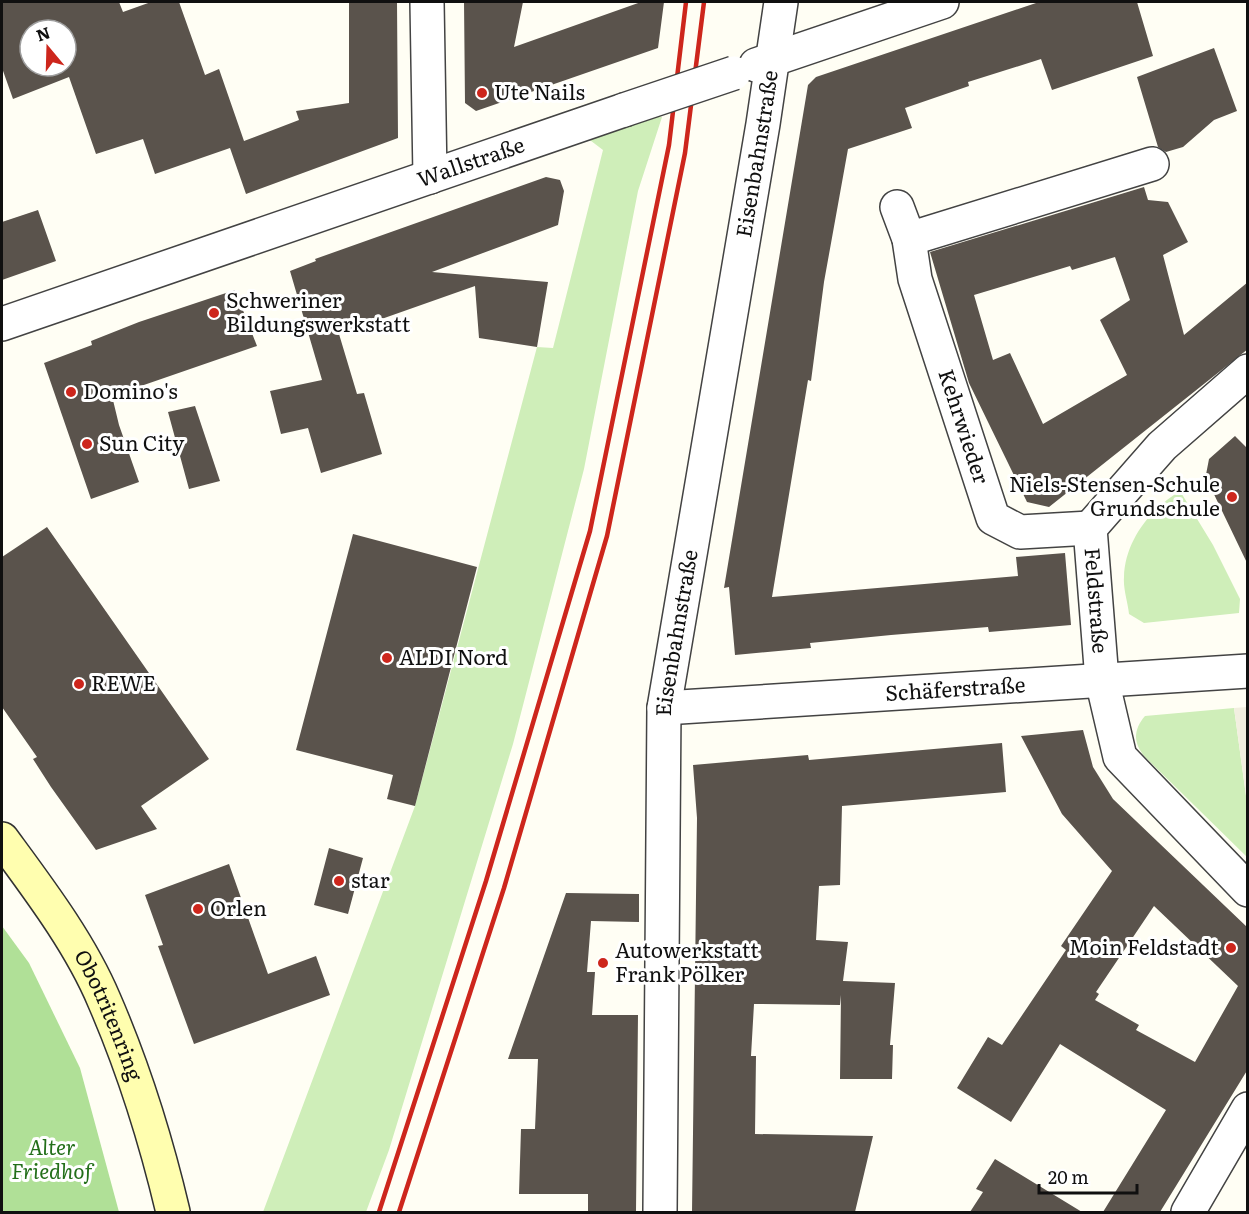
<svg xmlns="http://www.w3.org/2000/svg" width="1249" height="1214" font-family="Literata,serif">
  <rect width="100%" height="100%" fill="#fffef4"/>
  <path fill="#cfeeb9" d="M624,110L662,117L638,191L584,469L513,744L389,1150L366,1212H263L415,806L537,347L553,348L603,150L574,128Z
    M1180,491L1213,545L1240,599L1239,613L1144,623L1129,614C1128,603 1123,589 1124,577C1125,541 1150,509 1180,491Z
    M1234,708L1247,803V857L1145,757C1133,743 1133,730 1145,716Z"/>
  <path fill="#b0e097" d="M2,926L29,963L80,1068L119,1212H2Z"/>
  <path fill="#f2efe0" d="M1247,707H1248L1247,803L1234,708Z"/>
  <path fill="#5a534c" fill-rule="evenodd" d="M2,2H119L123,12L151,2H179L205,75L219,69L244,141L299,120L296,111L349,103V2H397L398,138L246,194L230,148L155,174L143,139L96,154L69,77L13,99L2,68ZM30,30H66V66H30Z
    M464,2H523L514,47L641,2H664L658,48L476,111L465,103Z
    M1039,2H1137L1153,56L1052,90L1041,59L968,82L969,86L905,108L912,128L848,149L824,282L811,381L808,380L772,597L1018,576L1016,557L1065,553L1071,625L989,632L988,627L891,635L810,643L811,648L735,655L729,587L724,588L808,85L816,77Z
    M1214,48L1237,111L1214,120L1183,147L1166,152L1158,147L1137,77Z
    M546,177L560,180L564,191L558,225L432,272L548,282L537,347L479,338L475,286L339,334L357,394L364,393L382,454L321,473L308,428L281,434L270,391L322,380L290,271L316,261L315,259Z
    M1144,187L1148,200L1168,202L1188,242L1163,255L1184,335L1248,282V349L1049,507L1027,502L969,383L930,252ZM1115,257L1130,300L1100,320L1127,375L1043,424L1010,353L993,360L974,295L1070,266L1072,270Z
    M38,210L56,261L2,280V222Z
    M235,290L257,346L112,396L119,425L139,482L91,499L44,363L92,345L91,341L139,322Z
    M195,406L220,481L189,489L168,412Z
    M1235,436L1248,449V565L1211,488L1204,485L1209,459Z
    M47,527L209,759L141,806L157,829L96,850L51,787L33,759L37,757L2,707V557Z
    M353,534L477,567L415,806L387,799L393,775L296,750Z
    M1083,730L1093,767L1113,799L1248,928V1069L1160,1212H1103L1166,1110L1060,1044L1011,1122L957,1088L988,1037L1002,1045L1066,950L1061,946L1112,871L1062,814L1021,736ZM1154,906L1238,986L1195,1062L1136,1030L1139,1025L1095,1000L1099,994L1096,992Z
    M1002,743L1006,792L842,806L840,885L819,886L816,940L848,942L843,981L895,983L890,1045H893L892,1079H840L841,995L840,1005L754,1004L751,1056H756L755,1134L873,1136L855,1212H692L697,818L693,765L808,755L809,760Z
    M329,848L363,858L348,914L314,905Z
    M229,864L268,974L316,956L330,995L194,1044L158,946L163,945L145,895Z
    M566,893L639,894V922L591,921L587,972H595L592,1015H638L636,1212H588V1194H519L521,1129H535L538,1059H508Z
    M995,1159L1082,1212H970L983,1192L976,1189Z"/>
  <g fill="none" stroke-linecap="round" stroke-linejoin="round">
    <defs>
      <g id="street">
        <path d="M427,2L430,177"/>
        <path d="M756,65L942,2"/>
        <path id="s1" d="M897,207L909,239L915,279L993,518L1020,532L1090,528"/>
        <path d="M909,239L1152,164"/>
        <path id="s2" d="M2,324L624,110"/>
        <path id="s3" d="M1248,371L1162,446L1090,528L1102,680L1120,757L1248,890"/>
        <path id="s4" d="M664,708L1248,671"/>
        <path id="s5" d="M660,1212L664,708L763,124L781,2"/>
        <path d="M1188,1212L1248,1109"/>
      </g>
      <g id="secondary">
        <path id="s6" d="M2,839C38,888 80,943 104,1000C134,1069 156,1140 173,1212"/>
      </g>
    </defs>
    <use href="#street" stroke="#434343" stroke-width="36"/>
    <use href="#secondary" stroke="#323232" stroke-width="36"/>
    <use href="#street" stroke="#fff" stroke-width="33"/>
    <use href="#secondary" stroke="#fffeaf" stroke-width="33"/>
    <path stroke="#cd261c" stroke-width="4.5" d="M379,1212L486,881L590,531L669,145L686,2
      M399,1212L504,888L607,536L685,153L704,2"/>
    <defs>
      <path id="street-bridge" d="M624,110L734,73"/>
    </defs>
    <use href="#street-bridge" stroke="#434343" stroke-width="36" stroke-linecap="butt"/>
    <use href="#street-bridge" stroke="#fff" stroke-width="33"/>
  </g>
  <g fill="#cd261c" stroke="#fff" stroke-width="2">
    <circle cx="482" cy="93" r="6"/>
    <circle cx="214" cy="313" r="6"/>
    <circle cx="71" cy="392" r="6"/>
    <circle cx="87" cy="444" r="6"/>
    <circle cx="1232" cy="497" r="6"/>
    <circle cx="387" cy="658" r="6"/>
    <circle cx="79" cy="684" r="6"/>
    <circle cx="339" cy="881" r="6"/>
    <circle cx="198" cy="909" r="6"/>
    <circle cx="1231" cy="948" r="6"/>
    <circle cx="603" cy="963" r="6"/>
  </g>
  <g text-anchor="middle" stroke-width="6" stroke-linejoin="round" paint-order="stroke">
    <g font-size="21" fill="#101010" stroke="#fff" text-anchor="start">
      <text x="494" y="100">Ute Nails</text>
      <text x="226" y="308">Schweriner<tspan x="226" dy="24">Bildungswerkstatt</tspan></text>
      <text x="83" y="399">Domino's</text>
      <text x="99" y="451">Sun City</text>
      <text x="1220" y="492" text-anchor="end">Niels-Stensen-Schule<tspan x="1220" dy="24">Grundschule</tspan></text>
      <text x="399" y="665">ALDI Nord</text>
      <text x="91" y="691">REWE</text>
      <text x="351" y="888">star</text>
      <text x="210" y="916">Orlen</text>
      <text x="1219" y="955" text-anchor="end">Moin Feldstadt</text>
      <text x="615" y="958">Autowerkstatt<tspan x="615" dy="24">Frank Pölker</tspan></text>
    </g>
    <g font-size="21" fill="#101010" stroke="#fff">
      <text dy="7" stroke="none"><textPath href="#s5" startOffset="1066">Eisenbahnstraße</textPath></text>
      <text dy="7" stroke="none"><textPath href="#s2" startOffset="496">Wallstraße</textPath></text>
      <text dy="7" stroke="none"><textPath href="#s1" startOffset="230">Kehrwieder</textPath></text>
      <text dy="7" stroke="none"><textPath href="#s3" startOffset="296">Feldstraße</textPath></text>
      <text dy="7" stroke="none"><textPath href="#s5" startOffset="580">Eisenbahnstraße</textPath></text>
      <text dy="7" stroke="none"><textPath href="#s4" startOffset="292">Schäferstraße</textPath></text>
      <text dy="7" stroke="none"><textPath href="#s6" startOffset="207">Obotritenring</textPath></text>
    </g>
    <g font-size="21" font-style="italic" fill="#236f1a" stroke="#fff">
      <text x="52" y="1155">Alter<tspan x="52" dy="24">Friedhof</tspan></text>
    </g>
  </g>
  <rect width="1249" height="1214" fill="none" stroke="#101010" stroke-width="6"/>
  <g transform="translate(48 48) rotate(341)"><circle r="28" fill="#ffffff" stroke="#9f9f9f" stroke-width="1.5"/>
  <path d="M0-4.5L10 22L0 15L-10 22Z" fill="#cd261c"/>
  <text y="-9" font-size="16" font-weight="bold" text-anchor="middle" fill="#101010">N</text>
  </g>
  <path d="M1039 1184v9h98v-9" fill="none" stroke="#101010" stroke-width="3"/>
  <text x="1048" y="1184" font-size="18" fill="#101010" stroke="#ffffff" stroke-width="4.5" paint-order="stroke">20 m</text>
</svg>
